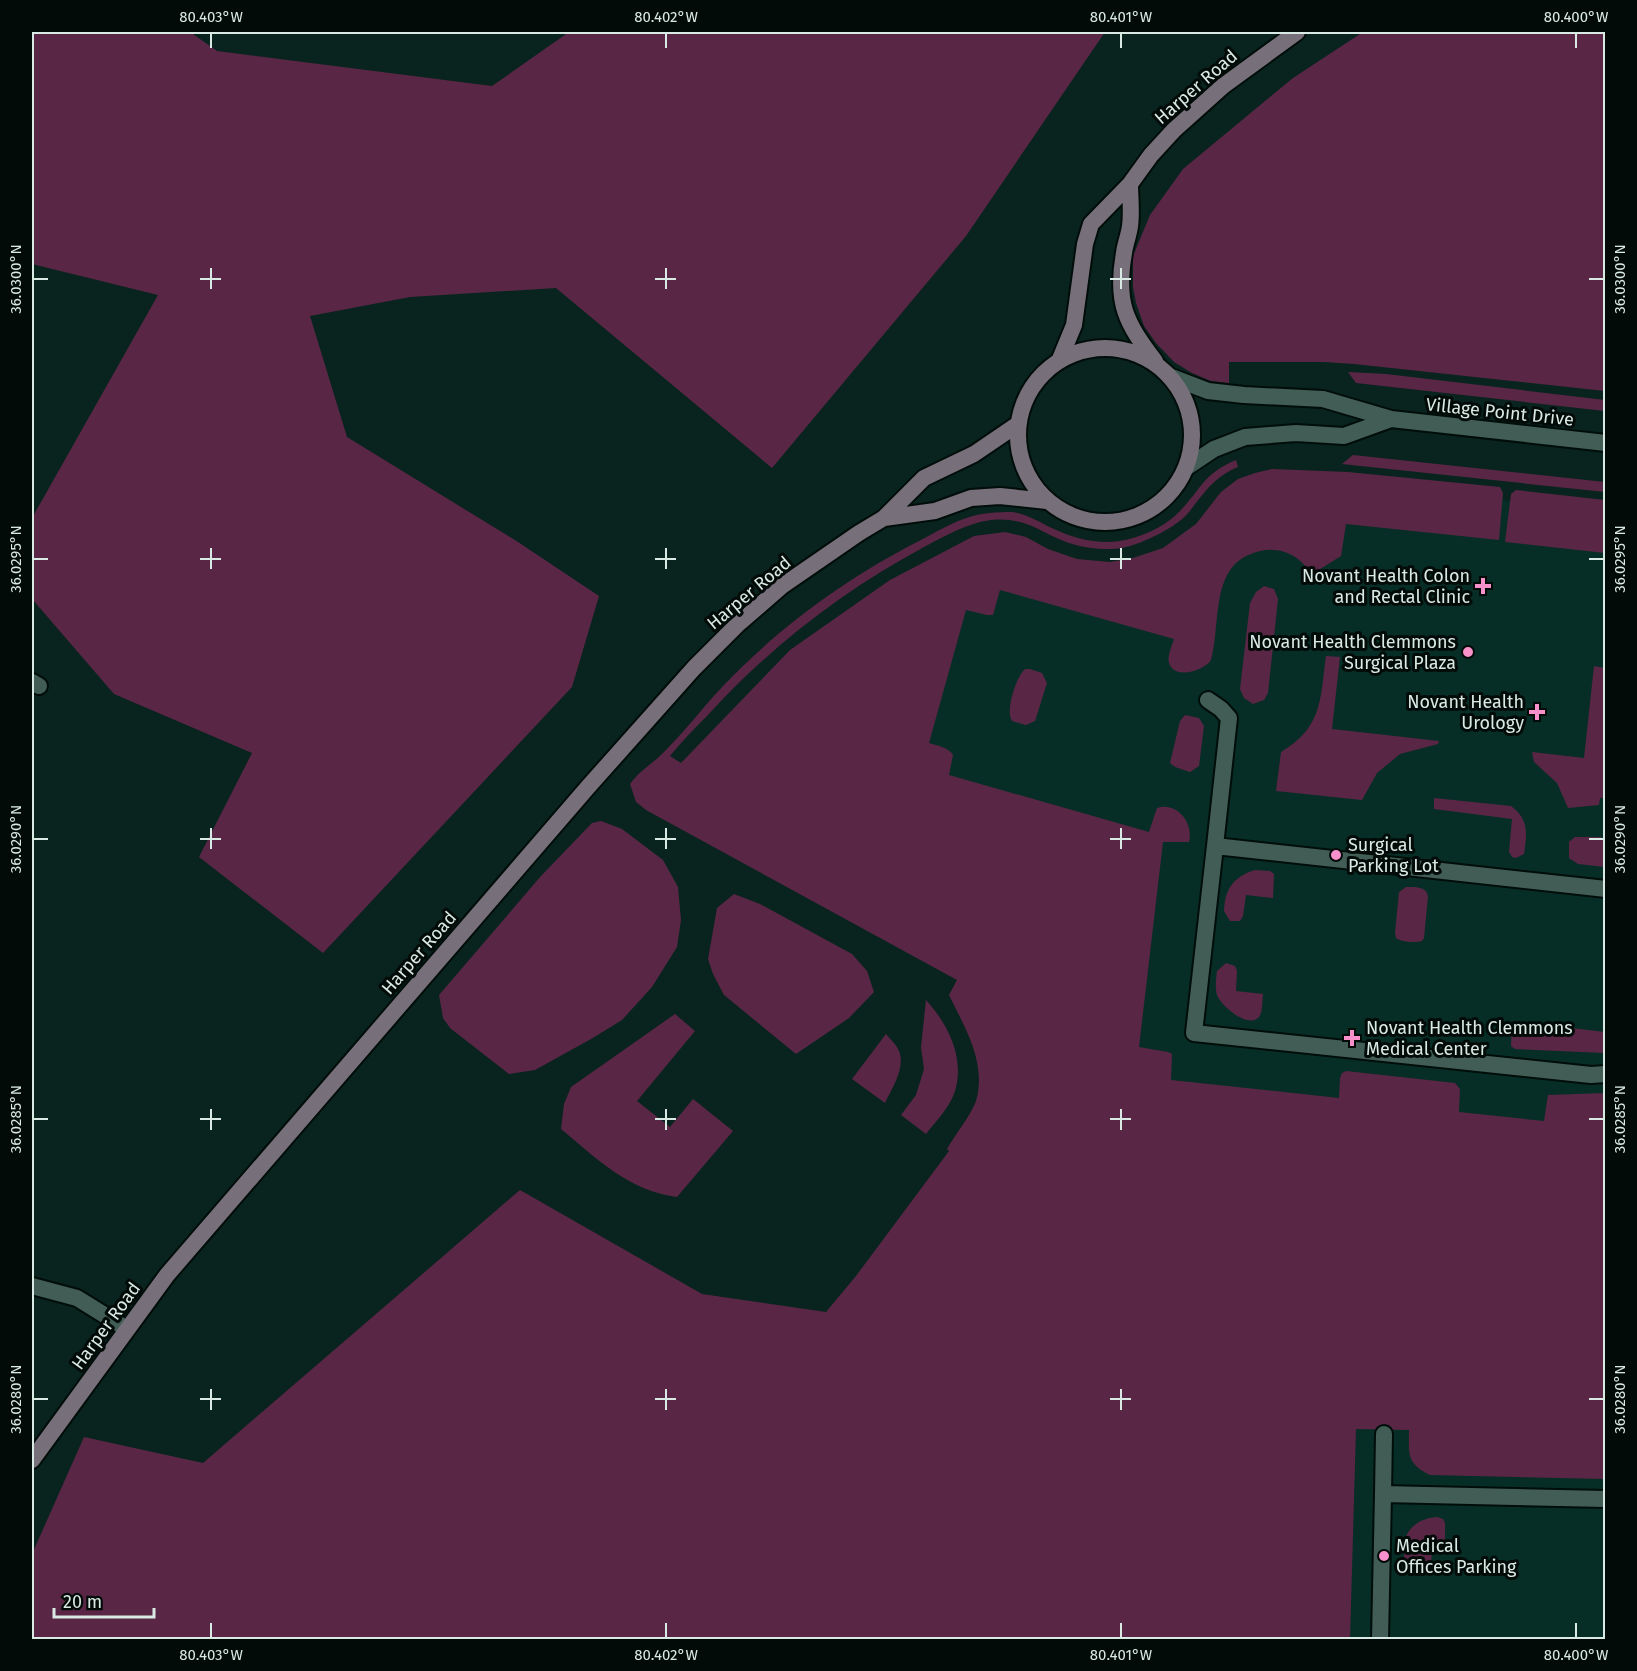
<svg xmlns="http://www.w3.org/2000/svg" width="1637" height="1671" font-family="'Fira Sans',sans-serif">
  <rect width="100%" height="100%" fill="#09241f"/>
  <path fill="#072e26" d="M1269,475L1605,511V1639H1350L1195,1137L909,782L923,615L1006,579L1118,567L1182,545Z"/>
  <path fill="#5a2645" d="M32,32H190L217,51L492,86L569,32H1105L966,236L772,468L556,288L410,297L310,316L347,437L518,542L599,596L572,687L323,953L199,857L252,753L114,694L33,600L32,518L158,295L32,264Z
    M1363,32H1605V391L1354,364L1324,362H1229V383L1211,381L1192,373L1174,362L1156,343L1144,326L1136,303L1133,287V256L1150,215L1183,169L1293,78Z
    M1348,372L1386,374L1605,400V411L1356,383Z
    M1353,455L1605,482V492L1342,464Z
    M1236,460L1238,467C1214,477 1204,493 1189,512C1176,528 1142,544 1122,548C1108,550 1090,549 1076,545C1044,537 1030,516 991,520C967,523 945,536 924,547C842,591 769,648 707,716C694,729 681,742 670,756L681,763L790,650L890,580L974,536L1005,532L1026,537L1048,549L1077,559L1110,562L1133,558L1163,548L1196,524L1221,492L1238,479L1255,473L1272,469L1348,472L1500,487L1503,493L1499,540L1346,524L1341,556L1317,571L1313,577C1305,562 1291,551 1274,550C1266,549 1258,551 1251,554C1210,569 1221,626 1211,660C1204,671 1174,680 1169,663C1167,656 1172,646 1174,639L1000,590L993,615H987L966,610L929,743C938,746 948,747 953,755L949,775L1149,832L1157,808C1177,801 1194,823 1189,842H1163L1139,1047L1168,1052L1172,1054L1171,1080L1339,1098L1340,1078L1342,1073L1346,1071L1455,1083L1460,1089L1459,1112L1544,1121L1548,1095L1605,1093V1479L1430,1475C1406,1463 1409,1454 1409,1430L1356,1429L1350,1639L32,1640V1554L84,1437L203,1463L520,1190L702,1294L826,1312L856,1276L949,1151L947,1149C955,1135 971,1115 976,1101C987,1063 965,1028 949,995L957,980L646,810L636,802L630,784C640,770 654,763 666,750C686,730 703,707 723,686C778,628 848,577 919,541C942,529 964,515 990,513C997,512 1005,512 1012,512C1028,514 1041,523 1054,529C1079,541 1107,546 1133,538C1150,533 1168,524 1180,511C1202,488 1203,474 1236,460Z
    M1516,490L1605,500V553L1505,542L1511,494Z
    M1264,586L1274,589L1278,599L1268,693L1264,700L1253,704L1244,698L1240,689L1250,603L1256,592Z
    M1326,656L1340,657L1332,729L1439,741L1438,744L1400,754L1377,773L1362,800L1276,791L1281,752C1323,727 1320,699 1326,656Z
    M1594,666L1605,668V798H1600L1599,805L1568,808L1557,783L1534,762L1532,752L1584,758Z
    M1025,669H1030L1042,673L1047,683L1035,721L1026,725L1012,721C1005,711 1016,677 1025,669Z
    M1185,715L1199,718L1204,726L1199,766L1190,772L1175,767L1170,763L1180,721Z
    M1434,798L1511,806C1529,819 1527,834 1524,854L1516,858L1512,857L1509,852L1512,819L1434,809Z
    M601,821L622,829L663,860L678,887L681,920L677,947L652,987L622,1020L591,1039L535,1070L509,1074L450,1028L443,1018L439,995L541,876L592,823Z
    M1575,837H1601L1605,841V867L1578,864L1569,858V842Z
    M1255,870L1270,871L1274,874L1273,898L1246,895L1243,916L1240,921H1230L1224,911C1225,889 1233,877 1255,870Z
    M1406,887C1415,887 1426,886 1428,896L1424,938L1422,941C1414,943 1402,942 1396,938L1395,933L1399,892Z
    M734,894L760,904L852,954L867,971L874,992L849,1018L796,1054L724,995L713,974L708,959L717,908Z
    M1226,963L1235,966L1237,971L1236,991L1263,994C1262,1000 1263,1012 1259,1017C1248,1029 1221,1006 1217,995C1215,988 1216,979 1217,971Z
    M926,1000C948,1024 965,1058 955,1091C950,1107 936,1121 926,1134L901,1115L916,1095L924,1069L921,1047Z
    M675,1014L695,1031L637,1101L670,1127L693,1099L733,1131L677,1197C629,1191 596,1158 561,1129L564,1104L571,1087Z
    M1512,1021L1605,1032V1053L1515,1049L1511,1046Z
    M886,1034C890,1039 896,1044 898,1049C907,1066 892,1088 885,1103L852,1079Z
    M1437,1517L1443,1519L1445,1523V1546H1432L1431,1566L1406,1564C1398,1538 1411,1519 1437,1517Z"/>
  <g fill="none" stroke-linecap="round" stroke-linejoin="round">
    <defs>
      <path id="service" d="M1208,700L1221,709L1229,718L1215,846
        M1606,889L1215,846L1194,1033L1591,1075L1606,1074
        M32,1286L77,1298L127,1329
        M1383,1494L1384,1434
        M1380,1640L1383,1494L1606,1499"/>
      <path id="minor" d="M32,682L39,686"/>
      <path id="tertiary" d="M1169,376L1208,391L1244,395L1323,399L1391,419L1606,443
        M1187,467L1214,449L1245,437L1296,433L1344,436L1391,419"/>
      <path id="secondary" d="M1130,184C1130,197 1132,212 1130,226C1129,235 1125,244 1124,253C1115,303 1126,323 1155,361
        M1018 435a87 87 0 1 1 174 0a87 87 0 1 1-174 0Z
        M1060,359L1074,325L1085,244L1091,224L1130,184L1151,155L1174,130L1223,86L1297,32
        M884,518L935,511L971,498L1000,496L1047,501
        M32,1460L167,1275L588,787L694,668L737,625L782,586L859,533L884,518L924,478L974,454L1018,424"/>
    </defs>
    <use href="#service" stroke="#000d09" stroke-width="20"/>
    <use href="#minor" stroke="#000d09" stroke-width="20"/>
    <use href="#tertiary" stroke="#000d09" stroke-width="20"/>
    <use href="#secondary" stroke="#000d09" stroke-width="20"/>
    <use href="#service" stroke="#415d56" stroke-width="16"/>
    <use href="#minor" stroke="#415d56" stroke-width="16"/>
    <use href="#tertiary" stroke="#415d56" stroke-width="16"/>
    <use href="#secondary" stroke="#776f7a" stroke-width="16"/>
  </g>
  <path fill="none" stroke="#d9e9e4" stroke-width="2" d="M211,33V48M666,33V48M1121,33V48M1576,33V48M211,268V289M666,268V289M1121,268V289M33,279H48M200,279H221M655,279H676M1110,279H1131M1589,279H1604M211,548V569M666,548V569M1121,548V569M33,559H48M200,559H221M655,559H676M1110,559H1131M1589,559H1604M211,828V849M666,828V849M1121,828V849M33,839H48M200,839H221M655,839H676M1110,839H1131M1589,839H1604M211,1109V1130M666,1109V1130M1121,1109V1130M33,1119H48M200,1119H221M655,1119H676M1110,1119H1131M1589,1119H1604M211,1389V1410M666,1389V1410M1121,1389V1410M33,1399H48M200,1399H221M655,1399H676M1110,1399H1131M1589,1399H1604M211,1623V1638M666,1623V1638M1121,1623V1638M1576,1623V1638"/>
  <g fill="#f890cb" stroke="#030b09" stroke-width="2">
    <path d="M1480 577h6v6h6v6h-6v6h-6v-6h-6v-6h6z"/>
    <circle cx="1468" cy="652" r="6"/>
    <path d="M1534 703h6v6h6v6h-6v6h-6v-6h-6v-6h6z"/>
    <circle cx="1336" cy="855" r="6"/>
    <path d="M1349 1029h6v6h6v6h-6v6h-6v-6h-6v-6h6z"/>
    <circle cx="1384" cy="1556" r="6"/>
  </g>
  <g text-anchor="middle" stroke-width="6" stroke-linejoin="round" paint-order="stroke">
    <g font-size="18" fill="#d9e9e4" stroke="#030b09">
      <text transform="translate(1196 87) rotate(-41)" y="6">Harper Road</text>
      <text transform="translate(1500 412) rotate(6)" y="6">Village Point Drive</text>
      <text transform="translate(749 593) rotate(-40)" y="6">Harper Road</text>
      <text transform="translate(419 953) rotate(-49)" y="6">Harper Road</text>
      <text transform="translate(106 1326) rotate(-54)" y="6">Harper Road</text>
    </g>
    <g font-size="18" fill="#d9e9e4" stroke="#030b09" text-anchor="end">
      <text x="1470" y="582">Novant Health Colon<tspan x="1470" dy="21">and Rectal Clinic</tspan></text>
      <text x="1456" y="648">Novant Health Clemmons<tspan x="1456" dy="21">Surgical Plaza</tspan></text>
      <text x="1524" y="708">Novant Health<tspan x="1524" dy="21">Urology</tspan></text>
      <text x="1348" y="851" text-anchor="start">Surgical<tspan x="1348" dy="21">Parking Lot</tspan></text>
      <text x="1366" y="1034" text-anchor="start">Novant Health Clemmons<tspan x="1366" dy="21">Medical Center</tspan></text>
      <text x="1396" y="1552" text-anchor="start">Medical<tspan x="1396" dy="21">Offices Parking</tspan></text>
    </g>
  </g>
  <rect width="1637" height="1671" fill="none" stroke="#030b09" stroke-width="66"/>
  <path d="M54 1608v9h100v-9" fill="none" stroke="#d9e9e4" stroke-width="3"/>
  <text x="63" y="1608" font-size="18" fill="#d9e9e4" stroke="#030b09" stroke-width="4.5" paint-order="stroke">20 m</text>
  <rect x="33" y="33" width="1571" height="1605" fill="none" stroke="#d9e9e4" stroke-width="2"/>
  <g font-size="15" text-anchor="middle" fill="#d9e9e4">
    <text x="211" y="22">80.403°W</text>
    <text x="666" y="22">80.402°W</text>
    <text x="1121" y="22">80.401°W</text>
    <text x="1576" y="22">80.400°W</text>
    <text transform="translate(16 279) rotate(-90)" y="5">36.0300°N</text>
    <text transform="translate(1620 279) rotate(-90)" y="5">36.0300°N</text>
    <text transform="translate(16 559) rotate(-90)" y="5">36.0295°N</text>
    <text transform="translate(1620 559) rotate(-90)" y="5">36.0295°N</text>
    <text transform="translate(16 839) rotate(-90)" y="5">36.0290°N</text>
    <text transform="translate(1620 839) rotate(-90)" y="5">36.0290°N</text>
    <text transform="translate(16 1119) rotate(-90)" y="5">36.0285°N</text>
    <text transform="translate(1620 1119) rotate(-90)" y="5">36.0285°N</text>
    <text transform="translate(16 1399) rotate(-90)" y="5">36.0280°N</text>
    <text transform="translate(1620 1399) rotate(-90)" y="5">36.0280°N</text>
    <text x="211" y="1660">80.403°W</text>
    <text x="666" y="1660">80.402°W</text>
    <text x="1121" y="1660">80.401°W</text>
    <text x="1576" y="1660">80.400°W</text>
  </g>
</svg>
